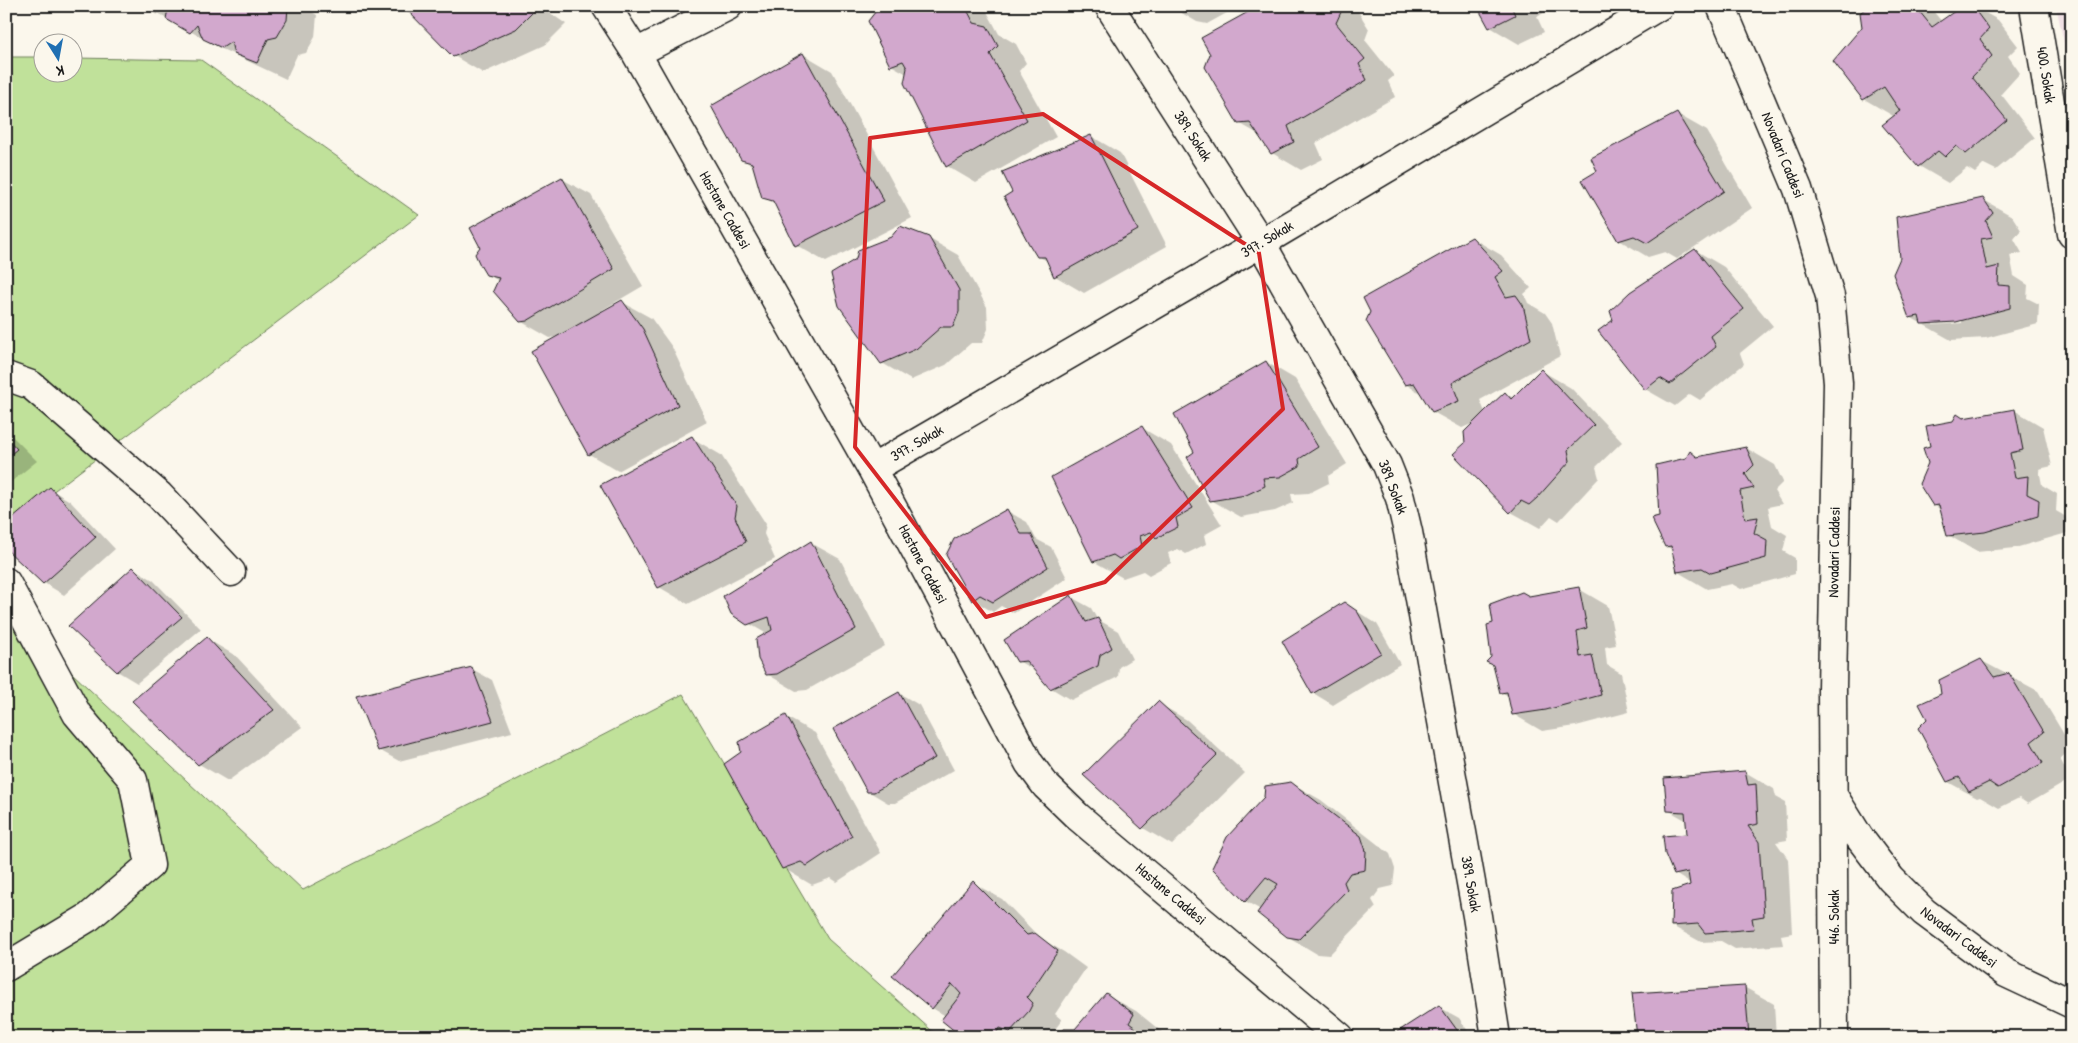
<svg xmlns="http://www.w3.org/2000/svg" width="2078" height="1043" font-family="'Patrick Hand',sans-serif">
  <rect width="100%" height="100%" fill="#fbf7ec"/>
  <filter id="ink" filterUnits="userSpaceOnUse"><feTurbulence type="fractalNoise" baseFrequency=".02" numOctaves="2"/><feDisplacementMap in="SourceGraphic" scale="10" xChannelSelector="R" yChannelSelector="G"/><feConvolveMatrix kernelMatrix="1 2 1 2 8 2 1 2 1" color-interpolation-filters="sRGB"/></filter>
  <g filter="url(#ink)">
    <path fill="#efdfe3" d="M2056,6H2072V79Z"/>
    <path fill="#c0e19a" stroke="#6e7e5b" d="M6,57H42V72H72L73,58L201,60L419,215L6,527Z
      M6,611L303,890L683,694L828,939L939,1037H6Z"/>
    <path fill="#0003" fill-rule="evenodd" d="M142,6H302L317,15L315,37L306,53L297,55L286,79L220,48L158,13L157,15Z
      M404,6H540L566,24L545,45L483,73L454,56Z
      M883,6H984L999,34L1016,44L1026,63L1019,71L1056,137L976,183L947,166L907,74L891,65Z
      M1170,6H1233L1234,9L1207,24L1197,22Z
      M1262,6H1353L1356,8L1369,29L1365,40L1394,76L1388,81L1395,97L1316,143L1323,159L1301,170L1272,153L1260,135L1239,123Z
      M1476,6H1555L1537,17L1544,32L1519,44L1490,27L1480,9Z
      M1869,6H1929L1942,22L1964,6H1973L1998,20L2018,46L2008,56L2020,73L2001,94L2035,138L1996,170L1984,164L1975,173L1967,168L1948,183L1919,166L1884,126L1895,117L1864,99V27Z
      M803,54L832,71L912,218L826,262L796,245L776,204L763,197L755,167L742,159Z
      M1677,114L1707,131L1752,208L1677,259L1665,252L1648,257L1619,240L1599,171Z
      M1091,136L1120,153L1167,246L1084,293L1055,276L1049,262L1038,256Z
      M562,179L591,195L643,286L602,310L603,312L622,302L651,318L672,347L707,422L618,471L589,454L559,336L550,338L520,321L499,281L487,274Z
      M1982,199L2012,216L2021,230L2014,239L2022,253L2010,255L2014,276L2028,285L2027,298L2039,304L2038,324L1986,338L1951,340L1910,317ZM1962,320V323L1933,325V322Z
      M928,238L958,255L987,307L988,329L982,343H971L946,365L911,380L882,363Z
      M1472,238L1501,255L1531,288L1524,294L1528,303L1545,313L1552,323L1560,356L1480,400L1485,412L1505,393L1513,398L1542,371L1571,388L1622,442L1596,467L1599,478L1559,521L1551,516L1540,528L1511,512L1466,443L1474,423L1462,428L1433,412L1422,394L1405,384Z
      M1695,250L1724,267L1773,326L1740,353L1744,364L1700,400L1690,394L1675,406L1645,389L1614,321Z
      M1266,362L1295,379L1347,464L1328,476L1329,483L1309,493L1291,494L1293,503L1275,511L1241,517L1211,500L1196,452Z
      M2014,410L2043,427L2052,466L2039,469L2042,485L2057,494L2056,511L2068,518L2067,533L2015,548L1977,552L1948,535L1941,510L1934,505L1930,463L1931,447L1964,419Z
      M1142,428L1171,445L1222,525L1204,535L1206,544L1186,554L1178,549L1168,553L1171,563L1149,575L1143,571L1123,578L1093,561Z
      M6,430L37,461L6,486Z
      M692,438L721,455L766,524L764,534L775,559L688,604L659,587Z
      M1746,448L1775,465L1783,482L1774,491L1782,504L1768,507L1772,526L1787,535L1783,551L1795,558V574L1741,589L1732,584L1707,589L1678,572L1674,551L1666,546L1660,517L1691,453L1699,457Z
      M50,489L70,501L115,549L64,595L44,583L6,547Z
      M1007,511L1027,522L1036,539L1051,547L1067,578L1014,613L1001,606L993,612L973,600L947,555Z
      M811,543L840,559L885,646L807,690L796,691L767,674V634L748,623Z
      M133,568L153,580L201,629L137,683L117,671Z
      M1579,589L1608,606L1616,645L1605,647L1607,665L1621,673L1629,712L1576,726L1542,731L1513,714L1510,697L1501,692L1493,657L1495,624L1530,598Z
      M1071,597L1091,608L1097,619L1118,631L1132,659L1119,667L1118,677L1071,700L1051,688L1036,671L1018,661Z
      M1344,603L1377,624L1400,664L1333,705L1313,693Z
      M207,639L236,656L302,727L228,781L199,764Z
      M1980,660L2038,691L2072,748L2060,759L2071,779L2028,804L2019,798L1999,808L1980,797L1977,798L1948,782L1928,720Z
      M472,669L492,680L512,732L399,761L379,750Z
      M899,693L919,705L954,770L895,803H888L868,791Z
      M1158,703L1187,720L1245,773L1172,845L1143,828L1085,775Z
      M786,717L815,733L881,853L837,882L831,878L812,885L783,868Z
      M1745,772L1774,789L1776,797L1785,802L1787,840L1776,842L1788,859L1792,933L1781,935L1783,945L1735,949L1721,941L1701,942L1672,926L1692,886L1691,884L1675,874L1688,835L1687,821L1668,810L1665,779Z
      M1291,783L1321,800L1390,854L1395,869L1393,886L1380,889L1372,900L1376,907L1329,955L1317,954L1287,936L1261,910L1245,901Z
      M973,883L1002,899L1041,939L1064,952L1086,968L1055,1014L1062,1020L1049,1037H964L946,1016L932,1008Z
      M1744,987L1774,1004L1776,1037H1638Z
      M1107,995L1136,1011L1162,1032L1160,1037H1059L1075,1030Z
      M1439,1007L1459,1018L1472,1037H1402Z"/>
    <path fill="#d2a8cd" stroke="#1c1c1c" d="M144,6H288L287,20L277,37L268,39L257,63L234,54L231,42L222,48L203,39L197,25L190,33L166,19L168,9L157,13Z
      M403,6H537L538,7L516,29L453,57Z
      M880,6H965L974,23L987,26L998,46L990,54L1027,120L946,167L904,83L907,68L903,61L890,66L868,21Z
      M1259,6H1337L1341,12L1336,23L1365,59L1359,64L1367,80L1288,126L1294,142L1271,154L1250,123L1238,124L1205,67L1210,54L1201,38Z
      M1477,6H1511L1515,15L1489,28Z
      M1868,6H1915L1932,27L1962,6H1972L1989,29L1980,39L1992,56L1972,77L2007,120L1966,154L1956,146L1945,157L1938,151L1918,167L1882,125L1900,111L1884,87L1863,100L1833,61L1862,27L1860,13Z
      M803,53L884,201L795,246L773,201L762,198L752,163L741,160L711,106Z
      M1677,113L1724,191L1647,243L1634,236L1618,241L1582,180L1597,171L1591,158Z
      M1091,135L1138,230L1054,277L1045,257H1037L1029,244L1004,197L1012,192L1002,172Z
      M562,177L614,269L527,321L520,322L493,291L499,278L486,275L480,265L475,254L480,247L470,228Z
      M1983,198L1993,213L1986,221L1993,237L1981,239L1987,269L1999,266L1998,285L2010,286V308L1956,322L1921,324L1919,316L1909,318L1893,274L1900,258L1896,217Z
      M900,226L929,237L959,290V312L953,327H941L916,349L881,364L839,306L831,274L856,259L858,250L891,237Z
      M1472,237L1503,271L1495,277L1506,297L1516,295L1523,305L1531,339L1452,383L1459,401L1432,412L1414,383L1405,385L1366,321L1370,312L1363,298Z
      M1695,249L1744,309L1711,336L1716,347L1670,384L1660,378L1645,390L1598,331L1613,320L1610,311L1630,292Z
      M622,300L643,329L678,405L588,455L531,351Z
      M1266,361L1318,447L1299,459L1300,466L1280,477L1263,478L1265,486L1246,495L1210,501L1187,457L1194,452L1174,414Z
      M1541,369L1594,425L1568,450L1570,461L1537,498L1529,505L1521,501L1510,513L1453,454L1465,443L1464,432L1488,408L1505,392L1511,399Z
      M2015,409L2023,450L2010,453L2015,478L2028,476L2027,494L2039,500L2038,516L1985,532L1947,536L1939,505L1933,506L1919,484L1928,463L1923,448L1930,446L1926,426L1953,421L1957,414L1963,418Z
      M1142,426L1193,508L1176,518L1178,527L1156,538L1151,532L1140,536L1142,546L1119,559L1113,555L1093,562L1051,477Z
      M692,436L737,506L735,517L746,542L658,588L600,485Z
      M6,437L17,449L6,458Z
      M1746,447L1754,465L1745,474L1754,488L1740,491L1745,519L1758,517L1754,533L1767,540L1766,558L1711,573L1702,568L1677,572L1671,546L1665,547L1651,518L1659,516L1656,465L1686,458L1690,451L1697,457Z
      M50,487L96,537L43,584L6,549V524Z
      M1007,509L1021,534H1031L1048,567L993,602L980,595L972,601L946,555L954,539Z
      M811,541L856,629L777,674L766,675L758,659L756,639L772,630L769,617L747,625L731,614L723,596Z
      M133,567L182,617L117,672L68,626Z
      M1579,587L1587,628L1577,631L1580,657L1592,655L1601,695L1546,710L1512,715L1507,692L1500,693L1493,665L1486,662L1491,657L1487,625L1493,623L1490,604L1522,592L1529,596Z
      M1071,595L1086,622L1098,618L1112,648L1100,655L1098,666L1050,689L1026,661L1017,662L1004,640Z
      M1344,602L1357,611L1381,653L1312,694L1282,641Z
      M207,637L274,710L198,765L132,701Z
      M1981,659L1994,677L2009,673L2044,732L2031,742L2043,763L1998,788L1989,782L1969,792L1959,777L1947,782L1918,728L1927,719L1919,704L1941,694L1939,680Z
      M472,667L493,721L378,751L356,696Z
      M899,692L935,758L874,792H867L833,729Z
      M1158,701L1217,755L1142,829L1083,775Z
      M786,715L852,836L807,866L801,862L782,869L724,764L741,752L739,742Z
      M1745,771L1748,785L1756,784L1758,824L1748,826L1759,842L1764,916L1752,918L1754,929L1705,933L1698,924L1671,926L1672,891L1690,885L1688,872L1674,875L1665,854L1663,836L1687,834L1685,812L1667,811L1664,778Z
      M1291,782L1361,836L1366,851L1365,870L1350,873L1344,882L1347,890L1299,939L1287,937L1257,913L1278,884L1266,877L1245,902L1212,868L1227,837L1264,797L1265,786Z
      M973,881L1027,935L1035,933L1058,951L1027,997L1033,1003L1029,1011L1010,1032L1000,1028L993,1037H962L941,1020L961,994L952,984L932,1009L892,976Z
      M1745,986L1749,1037H1637L1632,993Z
      M1106,993L1134,1014L1129,1023L1148,1037H1057L1064,1029H1075Z
      M1439,1005L1462,1037H1400L1397,1032Z"/>
    <g fill="none" stroke-linecap="round" stroke-linejoin="round">
      <defs>
        <path id="minor" d="M606,6L636,53L872,469L1029,763L1046,786L1077,816L1340,1037
          M1109,6L1261,243L1387,465L1400,498L1408,532L1477,916L1496,1037
          M1721,6L1798,189L1830,296L1838,383L1832,688L1834,1037
          M2034,6L2072,234
          M636,53L728,6
          M6,376L31,385L159,495L231,572
          M872,469L1261,243L1659,6
          M6,582L77,714L133,780L150,865L89,917L6,967
          M1834,797L1859,837L1891,879L1924,912L2006,973L2072,1004"/>
      </defs>
      <use href="#minor" stroke="#1c1c1c" stroke-width="31"/>
      <use href="#minor" stroke="#fbf7ec" stroke-width="28"/>
    </g>
  </g>
  <path fill="none" stroke="#d62828" stroke-width="4" stroke-linejoin="round" d="M1043,114L1259,253L1283,409L1105,582L986,617L855,447L870,138Z"/>
  <g text-anchor="middle" stroke-width="4.5" stroke-linejoin="round" paint-order="stroke">
    <g font-size="15" fill="#1c1c1c" stroke="#fbf7ec">
      <text transform="translate(2046 75) rotate(81)" y="5">400. Sokak</text>
      <text transform="translate(1193 136) rotate(57)" y="5">389. Sokak</text>
      <text transform="translate(1783 155) rotate(68)" y="5">Novadari Caddesi</text>
      <text transform="translate(725 210) rotate(60)" y="5">Hastane Caddesi</text>
      <text transform="translate(1267 239) rotate(-31)" y="5">397. Sokak</text>
      <text transform="translate(917 443) rotate(-30)" y="5">397. Sokak</text>
      <text transform="translate(1393 487) rotate(69)" y="5">389. Sokak</text>
      <text transform="translate(1834 552) rotate(-89)" y="5">Novadari Caddesi</text>
      <text transform="translate(923 564) rotate(62)" y="5">Hastane Caddesi</text>
      <text transform="translate(1471 884) rotate(80)" y="5">389. Sokak</text>
      <text transform="translate(1171 894) rotate(40)" y="5">Hastane Caddesi</text>
      <text transform="translate(1834 917) rotate(-90)" y="5">446. Sokak</text>
      <text transform="translate(1959 937) rotate(37)" y="5">Novadari Caddesi</text>
    </g>
  </g>
  <rect width="2078" height="1043" fill="none" stroke="#fbf7ec" stroke-width="25"/>
  <rect x="12" y="12" width="2053" height="1018" fill="none" stroke="#1c1c1c" stroke-width="2" filter="url(#ink)"/>
  <g transform="translate(58 58) rotate(169)"><circle r="24" fill="#fbf7ec" stroke="#a29f99"/>
  <path d="M0-4L9 19L0 12L-9 19Z" fill="#1f6fb2"/>
  <text y="-8" font-size="14" font-weight="bold" text-anchor="middle" fill="#1c1c1c">K</text>
  </g>
</svg>
